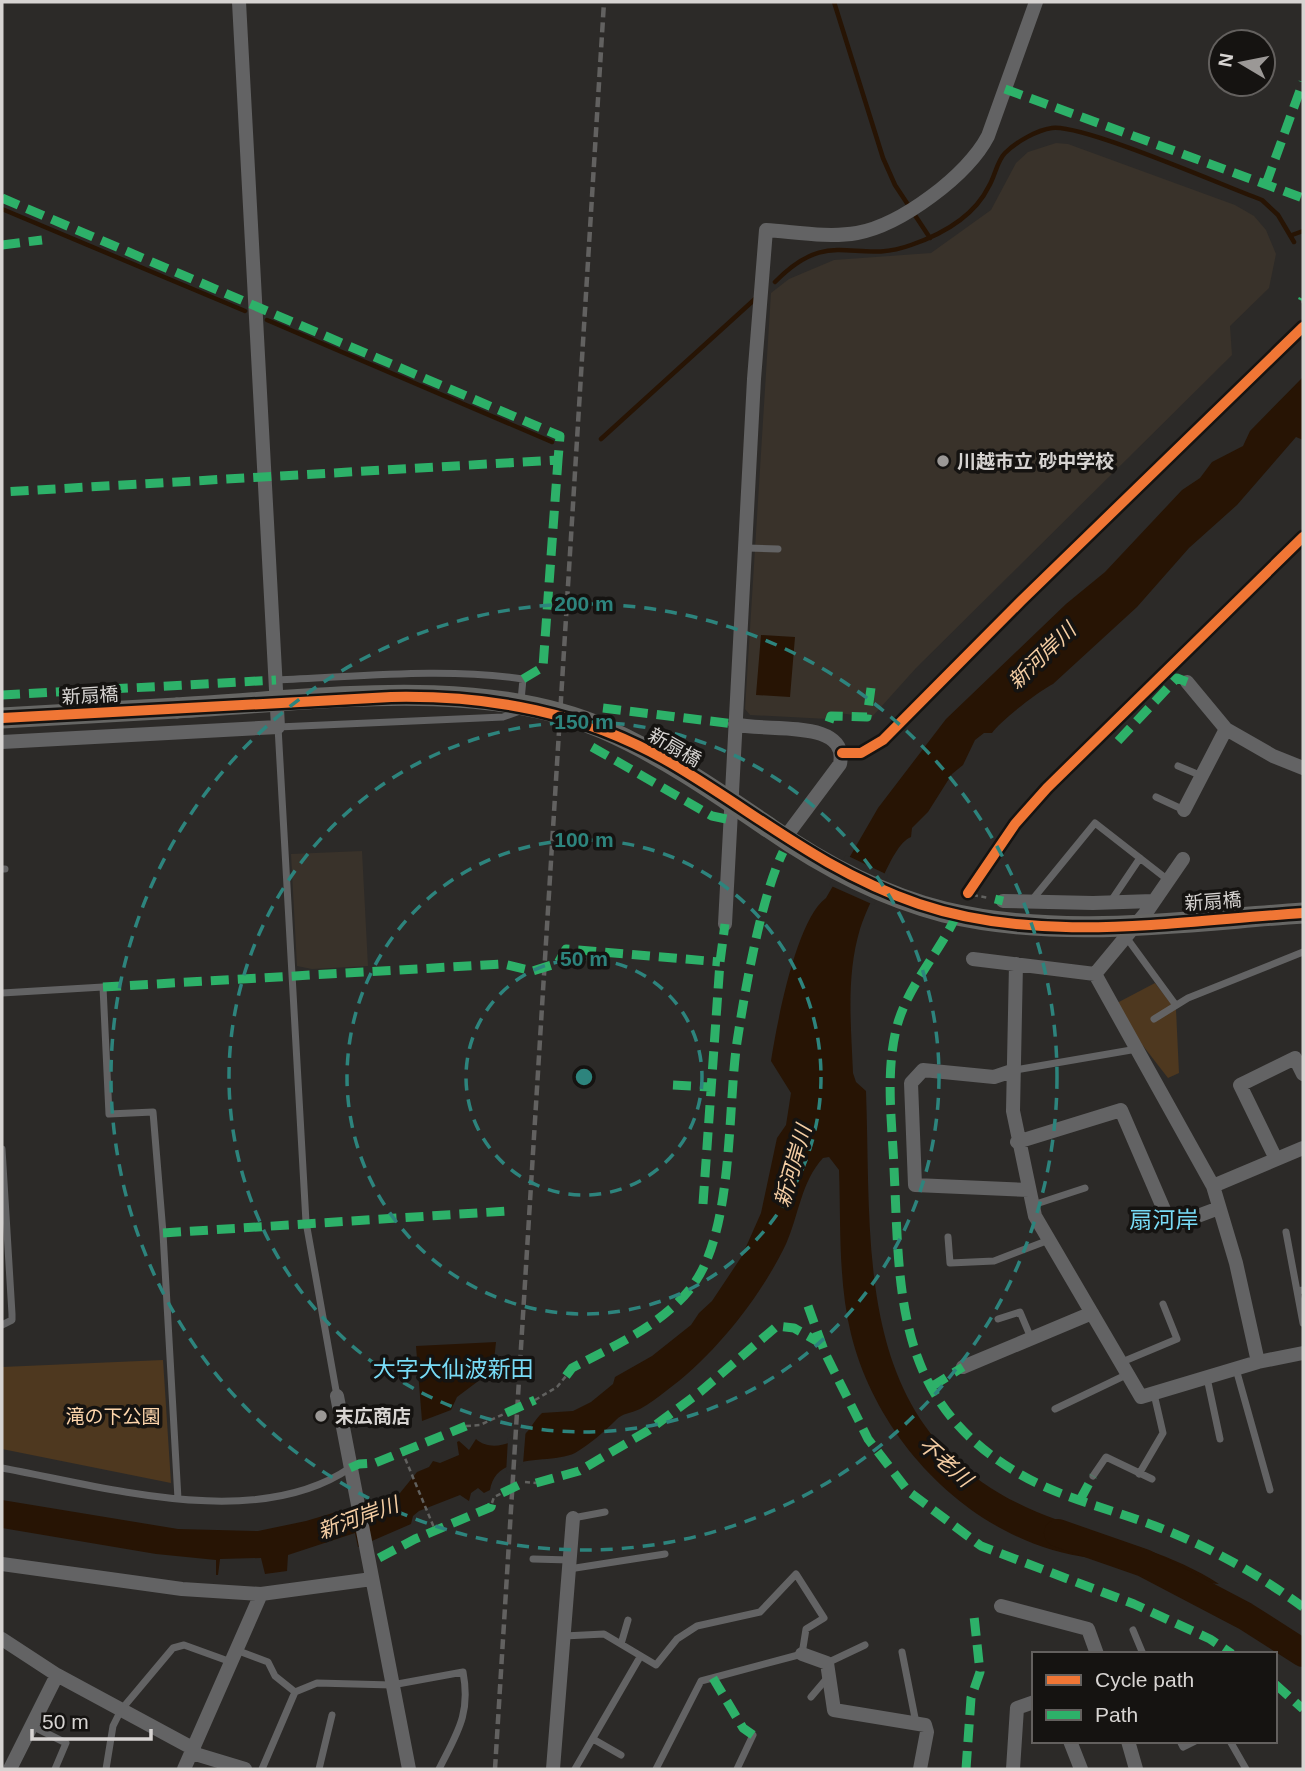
<svg xmlns="http://www.w3.org/2000/svg" width="1305" height="1771" font-family="Helvetica,'Noto Sans JP',sans-serif">
  <rect width="100%" height="100%" fill="#2c2a28"/>
  <path fill="#39322a" d="M1056,143L1068,144L1235,205L1254,216L1266,230L1276,254L1269,288L1230,326L1232,355L916,668L872,717L829,712L828,719L750,715L745,709L771,293L789,279L834,260L931,253L991,210L1016,163L1028,152Z
    M362,851L368,966L312,969L297,966L291,854Z"/>
  <path fill="#4e381f" d="M1155,983L1176,1010L1179,1073L1168,1078L1137,1038L1117,1003Z
    M163,1360L171,1483L2,1449V1367Z"/>
  <path fill="#271404" d="M1303,377V440L1296,437L1237,505L1189,548L1137,607L1053,684C1039,691 1000,721 992,733H984L975,740L963,765L952,774L928,812L912,828L911,837C900,841 890,862 884,875C876,892 866,910 860,929C846,976 851,1024 853,1073L856,1082L866,1091C872,1256 852,1434 1037,1512C1097,1537 1164,1548 1219,1584C1176,1583 1135,1542 1096,1541L1090,1549L1077,1545L1079,1550L1091,1558C976,1544 878,1444 851,1334C838,1281 841,1224 839,1170L829,1157L823,1158C801,1182 799,1215 786,1244C760,1298 714,1356 666,1391C658,1397 649,1404 640,1409C632,1413 622,1413 616,1420C604,1432 590,1444 575,1453C550,1465 496,1451 490,1490L484,1493L478,1488L471,1493L469,1501L460,1495L419,1511L413,1516L411,1524L358,1547L355,1533L288,1555L287,1571L265,1574L261,1558L220,1559L218,1575H216V1560L156,1554L2,1528V1500L178,1529L258,1531L306,1521L400,1493L417,1472L429,1467L433,1461L440,1463L459,1455L457,1442L459,1441L469,1450L476,1439C489,1451 510,1445 524,1435C531,1429 535,1419 542,1413L573,1411L591,1402L613,1384L615,1377L652,1356L691,1325L699,1313L712,1301L742,1256L761,1213L777,1138L786,1125L791,1093L771,1061C777,1023 796,920 826,898L878,808L946,719L1066,604L1105,572L1182,490L1200,478L1212,462L1243,446L1250,431Z
    M761,635L795,637L790,697L756,695Z
    M496,1342L493,1370L457,1397L451,1410L422,1421L416,1346Z"/>
  <path fill="#2c2a28" d="M846,855L888,875L874,905L829,885Z
    M526,1427L523,1464L506,1474L508,1438L523,1431Z"/>
  <g fill="none" stroke-linecap="round" stroke-linejoin="round">
    <path stroke="#271404" stroke-width="4.5" d="M834,2L883,158L895,185L930,238
      M2,209L245,311
      M1292,235L1303,231
      M775,282C831,225 854,266 911,245C943,234 974,217 989,186C995,176 997,161 1005,153C1016,142 1037,130 1052,128C1083,124 1224,186 1262,200L1278,215L1294,242
      M267,320L552,442
      M601,439L755,299"/>
    <path stroke="#271404" stroke-width="28" d="M1058,1533L1144,1563L1245,1616L1303,1653"/>
    <path stroke="#61615f" stroke-width="2.5" stroke-dasharray="5 3.5" stroke-linecap="butt" d="M1302,301L1303,303
      M973,895L989,898
      M535,1400L557,1387L566,1376
      M466,1426L480,1425L506,1413
      M402,1451L435,1530
      M525,1482L536,1483
      M492,1503L494,1497L502,1493"/>
    <path stroke="#636364" stroke-width="7" d="M747,548L778,549
      M276,680C357,677 442,667 523,679L520,711L503,717L278,727L306,1222L337,1396
      M1178,766L1202,776
      M1156,797L1184,810
      M2,869H5
      M1032,900L1095,823L1168,880
      M1111,901L1140,858
      M1126,937L1175,1004
      M2,993L103,987L109,1114L153,1112L163,1233L178,1499
      M1154,1019L1188,998L1303,952
      M1015,1070L1137,1049
      M2,1149L12,1314V1320L2,1325
      M1033,1205L1085,1188
      M1286,1232L1297,1291
      M948,1237L950,1263L994,1261L1049,1240
      M1303,1290L1297,1291L1303,1323
      M998,1319L1020,1312L1031,1338
      M1122,1362L1177,1339L1163,1304
      M1236,1369L1270,1490
      M1207,1378L1220,1439
      M1055,1409L1128,1374
      M2,1468C106,1487 256,1532 350,1468
      M1139,1474L1163,1433L1154,1394
      M1093,1476L1106,1457L1152,1479
      M573,1518L605,1512
      M533,1559L570,1560
      M569,1569L665,1554
      M1133,1630L1143,1654
      M564,1636L604,1634L656,1665L677,1639L697,1626L760,1612L796,1574L824,1618L806,1629L802,1654L701,1681L656,1769
      M621,1644L628,1620
      M236,1650L268,1662L275,1676L295,1692
      M902,1652L916,1723
      M827,1663L865,1645
      M811,1697L828,1677
      M32,1726L66,1743L55,1769
      M593,1739L621,1755
      M1180,1741L1183,1747L1195,1741
      M1230,1741L1246,1769
      M106,1769L113,1726L121,1710L173,1648L184,1645L231,1662
      M262,1769L295,1692L317,1683L392,1685L463,1672C471,1714 457,1733 439,1769
      M319,1769L332,1715
      M575,1769L640,1657
      M737,1769L753,1735"/>
    <path stroke="#636364" stroke-width="14" d="M1187,682L1226,729L1273,756L1303,768
      M735,724C765,733 849,717 840,764L784,839
      M2,742L278,727L239,2
      M1184,810L1226,729
      M1183,859L1148,910L1095,974L1213,1186L1236,1263L1258,1362L1303,1353
      M1003,901L1093,903L1153,901
      M725,924L754,379L766,230C795,232 828,238 857,233C901,225 968,175 988,136L1036,2
      M973,959L1095,974
      M1016,964L1013,1111L1035,1216L1141,1397L1258,1362
      M1012,1071L994,1077L923,1070L911,1083L915,1185L1029,1190
      M1017,1142L1121,1110L1171,1226L1219,1208
      M1276,1159L1240,1085L1295,1058L1303,1074
      M1213,1186L1303,1148
      M963,1367L1092,1313
      M337,1396L409,1769
      M2,1564L182,1589L261,1594L372,1579
      M1001,1606L1088,1629L1097,1654
      M2,1639L57,1675L194,1749
      M802,1654L827,1663L834,1710L925,1725L927,1732L920,1769
      M1070,1741L1081,1769
      M1128,1741L1136,1769
      M192,1753L245,1769
      M10,1769L57,1675
      M184,1769L261,1594
      M553,1769L573,1518
      M1013,1769L1017,1708L1034,1702"/>
    <path stroke="#666664" stroke-width="21" d="M2,718L177,708
      M768,827C821,864 881,896 944,912C1061,940 1185,921 1303,913"/>
    <path stroke="#626160" stroke-width="4.5" stroke-dasharray="10 5" stroke-linecap="butt" d="M495,1769L604,2"/>
    <path stroke="#666664" stroke-width="21" d="M177,708C311,701 478,674 604,729C663,755 715,791 768,827"/>
    <path stroke="#2db169" stroke-width="9" stroke-dasharray="18 9" stroke-linecap="butt" d="M1005,89L1303,198
      M1266,184L1303,82
      M2,198L560,436L558,460L2,492
      M2,245L42,240
      M1302,301L1303,299
      M523,679L543,667L558,460
      M2,695L276,680
      M603,708L735,724
      M829,722L831,716L867,717L871,688
      M1118,741L1177,678L1187,682
      M592,747L712,816L731,820
      M995,899L1003,901
      M957,914C940,952 908,985 897,1026C885,1072 892,1121 894,1168C900,1290 894,1397 1013,1470C1056,1497 1108,1508 1155,1526C1208,1546 1258,1574 1303,1607
      M103,987L503,964L533,971L558,963L566,949L720,962
      M673,1085L711,1087
      M703,1204L720,962L725,924
      M163,1233L508,1211
      M808,1306L825,1353L868,1439L908,1491L981,1546L1134,1604L1210,1639L1232,1654
      M566,1376L572,1368C614,1346 660,1326 690,1289C734,1235 727,1112 737,1042C745,990 761,897 783,852
      M931,1387L963,1367
      M506,1413L535,1400
      M350,1468L359,1464L375,1463L466,1426
      M536,1483L579,1471L649,1430L700,1392L777,1326L794,1328L822,1344
      M502,1493L525,1482
      M1080,1500L1093,1476
      M379,1558L415,1539L491,1507L492,1503
      M713,1678L743,1728L753,1735
      M1275,1684L1303,1709
      M966,1769L971,1698L980,1672L974,1616"/>
    <defs>
      <path id="cycleway" d="M2,718L391,697C490,695 584,712 671,763C756,813 822,871 919,904C1041,945 1177,921 1303,913
        M842,753H861L883,740L1021,601L1303,327
        M968,893L1015,824L1047,788L1303,537"/>
    </defs>
    <use href="#cycleway" stroke="#151311" stroke-width="15"/>
    <use href="#cycleway" stroke="#f07635" stroke-width="10"/>
  </g>
  <g fill="none" stroke="#2d847d" stroke-width="3.5" stroke-dasharray="12 9">
    <circle cx="584" cy="1077" r="118"/>
    <circle cx="584" cy="1077" r="237"/>
    <circle cx="584" cy="1077" r="355"/>
    <circle cx="584" cy="1077" r="473"/>
  </g>
  <g fill="#9b9896" stroke="#151311" stroke-width="2.5">
    <circle cx="943" cy="461" r="7"/>
    <circle cx="321" cy="1416" r="7"/>
  </g>
  <g text-anchor="middle" stroke-width="7" stroke-linejoin="round" paint-order="stroke">
    <g font-size="19" font-weight="bold" fill="#d7d4d2" stroke="#151311" text-anchor="start">
      <text x="957" y="468">川越市立 砂中学校</text>
      <text x="335" y="1423">末広商店</text>
    </g>
    <g font-size="19" fill="#d7d4d2" stroke="#151311">
      <text transform="translate(90 695) rotate(-3)" y="7">新扇橋</text>
      <text transform="translate(675 747) rotate(30)" y="7">新扇橋</text>
      <text transform="translate(1213 901) rotate(-4)" y="7">新扇橋</text>
    </g>
    <g font-size="19" fill="#fed6ac" stroke="#151311">
      <text x="113" y="1423">滝の下公園</text>
    </g>
    <g font-size="21" font-style="italic" fill="#f5cea4" stroke="#151311">
      <text transform="translate(1042 656) rotate(-44)" y="7">新河岸川</text>
      <text transform="translate(793 1166) rotate(-74)" y="7">新河岸川</text>
      <text transform="translate(945 1462) rotate(41)" y="7">不老川</text>
      <text transform="translate(358 1518) rotate(-20)" y="7">新河岸川</text>
    </g>
    <g font-size="23" fill="#78dbf6" stroke="#151311">
      <text x="1164" y="1228">扇河岸</text>
      <text x="453" y="1377">大字大仙波新田</text>
    </g>
  </g>
  <circle cx="584" cy="1077" r="10" fill="#2d847d" stroke="#151311" stroke-width="3.5"/>
  <g font-size="21" text-anchor="middle" font-weight="bold" fill="#2d847d" stroke="#151311" stroke-width="7" stroke-linejoin="round" paint-order="stroke">
    <text x="584" y="611">200 m</text>
    <text x="584" y="729">150 m</text>
    <text x="584" y="847">100 m</text>
    <text x="584" y="966">50 m</text>
  </g>
  <rect width="1305" height="1771" fill="none" stroke="#d7d4d2" stroke-width="7"/>
  <rect x="1032" y="1652" width="245" height="91" fill="#151311" stroke="#63605e" stroke-width="2"/>
  <rect x="1046" y="1675" width="35" height="10" fill="#f07635" stroke="#63605e" stroke-width="2"/>
  <text x="1095" y="1687" font-size="21" fill="#d7d4d2">Cycle path</text>
  <rect x="1046" y="1710" width="35" height="10" fill="#2db169" stroke="#63605e" stroke-width="2"/>
  <text x="1095" y="1722" font-size="21" fill="#d7d4d2">Path</text>
  <g transform="translate(1242 63) rotate(280)"><circle r="33" fill="#151311" stroke="#63605e" stroke-width="2"/>
  <path d="M0-5L12 26L0 18L-12 26Z" fill="#9b9896"/>
  <text y="-10" font-size="19" font-weight="bold" text-anchor="middle" fill="#d7d4d2">N</text>
  </g>
  <path d="M32 1729v10h119v-10" fill="none" stroke="#d7d4d2" stroke-width="3.5"/>
  <text x="42" y="1729" font-size="21" fill="#d7d4d2" stroke="#151311" stroke-width="5" paint-order="stroke">50 m</text>
</svg>
